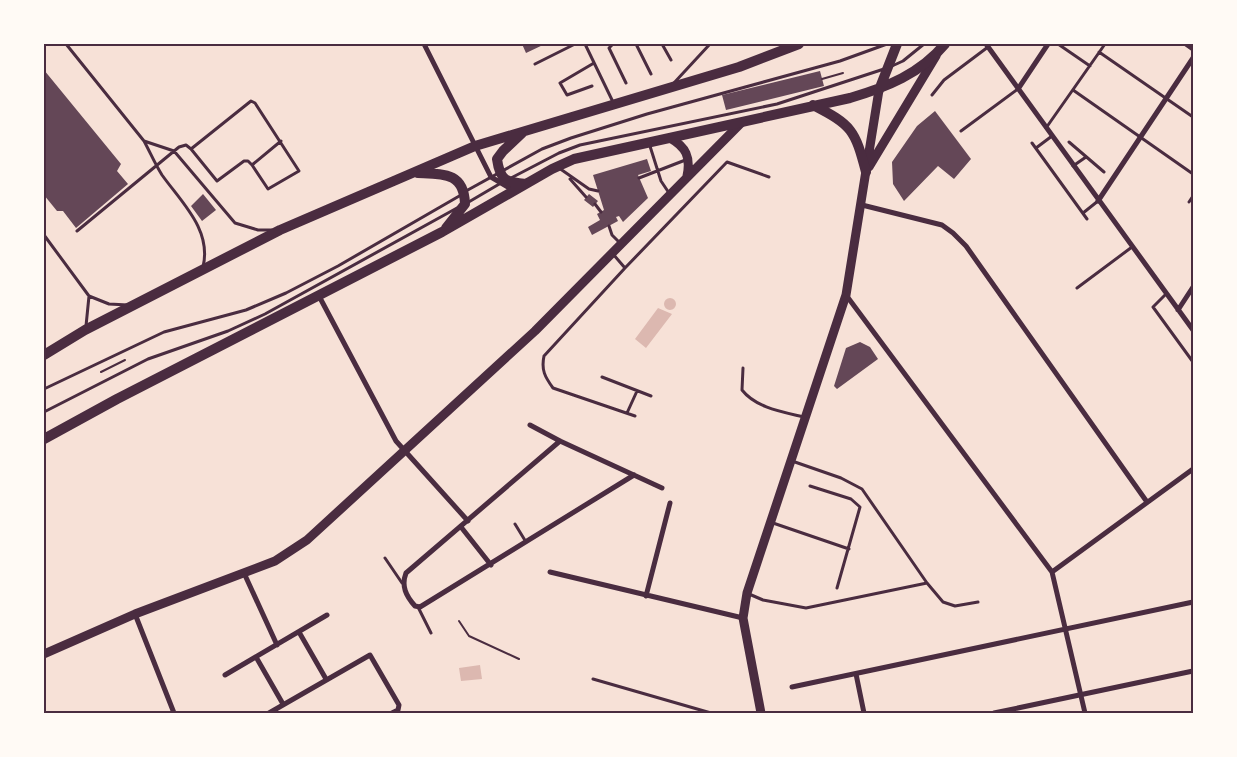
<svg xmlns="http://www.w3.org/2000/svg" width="1237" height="757" font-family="'DM Sans',sans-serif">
  <rect width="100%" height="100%" fill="#f7e1d7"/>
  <path fill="#dcb8b0" d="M664 304a6 6 0 1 1 12 0a6 6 0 1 1-12 0Z
    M658,308L672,314L646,348L635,339Z
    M480,665L482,679L461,681L459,668Z"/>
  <path fill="#644757" d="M522,44H545L526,53Z
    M44,70L121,164L117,171L128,184L76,228L63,211H57L44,195Z
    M820,71L824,86L726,110L722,95Z
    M935,111L971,159L954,179L938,166L904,201L893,184L892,162L917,126Z
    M647,159L651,171L638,175L648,198L623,222L619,216L616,217L618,221L592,235L588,227L600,220L597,214L604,210L593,175Z
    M203,194L216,210L202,221L191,206Z
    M589,194L598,201L593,207L584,200Z
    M860,342L870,347L878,359L837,389L834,386L846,348Z"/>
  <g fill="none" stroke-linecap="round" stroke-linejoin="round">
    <path stroke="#4a2c40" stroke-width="2" d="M822,79L843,73
      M101,372L125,360
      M459,621L469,636L519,659"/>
    <path stroke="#4a2c40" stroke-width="3" d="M66,44L144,141
      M585,44L613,102
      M613,44L609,48L626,83
      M636,44L651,74
      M662,44L671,60
      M1058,44L1090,66
      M1099,52L1193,117
      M535,64L575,44
      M892,66L903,61L924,44
      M673,84L710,44
      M592,86L567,95L560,83L594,63
      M1073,90L1193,174
      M932,95L944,80L988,47
      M1046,128L1105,44
      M961,131L1018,89
      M1069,142L1104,172
      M649,143L661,181L669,193
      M1032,143L1087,219
      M1036,148L1052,136
      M191,149L217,181L244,161H248L252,165L281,141
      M1073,166L1086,157
      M559,168L589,189L598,191
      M511,178L559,153L580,145L777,104L884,69
      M639,178L688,159
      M570,179L586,197
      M466,191L542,149L571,138L647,114L840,61L887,44
      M1189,202L1193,196
      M467,203L501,183
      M595,204L601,212
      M1083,213L1098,201
      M609,226L612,235L621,244
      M77,231L179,147L186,145L191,149L251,101L255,103L299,171L268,189L252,165
      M44,235L89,296L86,326
      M613,254L625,268L727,162L769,177
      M203,267C212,230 182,203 162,175C155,164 150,152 144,141L174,151L235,223L258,230H272
      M625,268L544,356C541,370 545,377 553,388L635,416
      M1077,288L1132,247
      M1166,294L1153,307L1193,362
      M89,296L109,304L128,305
      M743,368L742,390C756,408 783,412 804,417
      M602,377L651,396
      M44,389L164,332L246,310L286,293L338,266L461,195
      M44,412L148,359L228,331L265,314L457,208
      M627,413L637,391
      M792,461L841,478L862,489L927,583L943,602L955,606L978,602
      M810,486L851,499L860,507L837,588
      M773,523L849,549
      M515,524L526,542
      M385,558L402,583
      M749,594L763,600L806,608L927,583
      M418,607L431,633
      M593,679L711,713"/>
    <path stroke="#4a2c40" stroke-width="5" d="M424,44L491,177L513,190
      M986,44L1193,330
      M1186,44L1193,49
      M1018,89L1048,44
      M1098,201L1193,58
      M862,205L942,225L953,233L966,246L1147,502
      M846,295L1052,572L1085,713
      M319,296L396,441L468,521
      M1178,310L1193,287
      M530,425L560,441L662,488
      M560,441L406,573C401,586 406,596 415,606L420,607L634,475
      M461,527L491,565
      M550,572L743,618
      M1052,572L1193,469
      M244,573L277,645
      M646,596L670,503
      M135,614L174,713
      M299,632L326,679
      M256,657L283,704
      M856,674L864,713
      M225,675L327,615
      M792,687L1193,602
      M269,713L370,655L399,705L398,710L392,713
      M994,713L1193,671"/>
    <path stroke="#4a2c40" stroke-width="9" d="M670,138C686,147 691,157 687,176
      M44,654L135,614L275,561L307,540L535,331L741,123"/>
    <path stroke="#4a2c40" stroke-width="9" d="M869,167L936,56
      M761,713L743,618L747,593L846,295L879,90"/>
    <path stroke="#4a2c40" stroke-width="10" d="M879,90L897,44
      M813,105C852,125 855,130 866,172
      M522,133L503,151L497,159C500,181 506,182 526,184
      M418,173C443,174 464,172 465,204L446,228
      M44,355L85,330L280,230L475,146L739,67L799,44
      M44,439L117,399L442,232L552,169L574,159L850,98C887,87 920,74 945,44"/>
  </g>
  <rect width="1237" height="757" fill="none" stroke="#fffaf5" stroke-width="90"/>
  <rect x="45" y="45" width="1147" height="667" fill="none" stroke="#4a2c40" stroke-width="2"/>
</svg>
